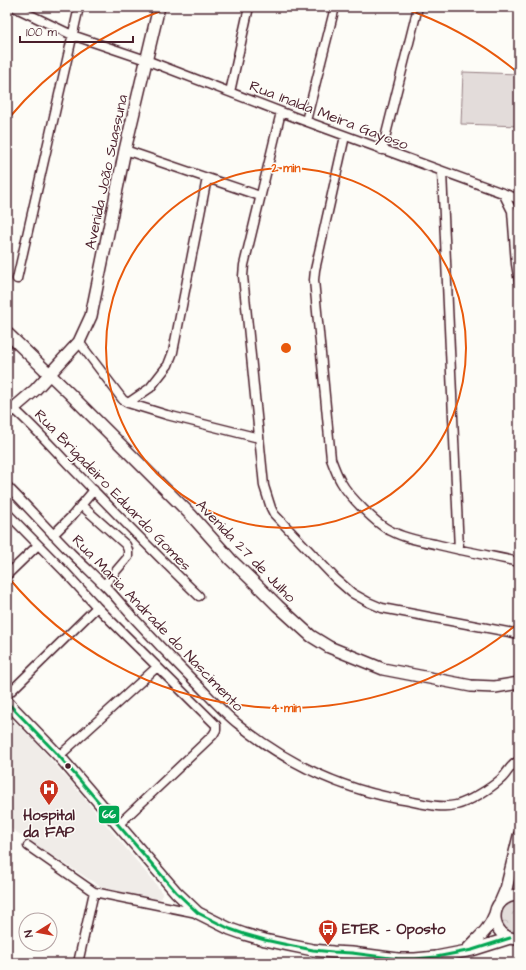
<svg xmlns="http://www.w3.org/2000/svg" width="526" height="970" font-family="'Architects Daughter',sans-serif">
  <defs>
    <pattern id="forest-crowns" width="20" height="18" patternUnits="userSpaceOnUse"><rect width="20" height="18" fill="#e3dcda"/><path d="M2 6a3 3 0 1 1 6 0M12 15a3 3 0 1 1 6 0" fill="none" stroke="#c4bcbb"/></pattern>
  </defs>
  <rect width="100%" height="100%" fill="#fdfcf7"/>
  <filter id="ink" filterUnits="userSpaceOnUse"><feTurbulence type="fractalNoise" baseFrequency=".025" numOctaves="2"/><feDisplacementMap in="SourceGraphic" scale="8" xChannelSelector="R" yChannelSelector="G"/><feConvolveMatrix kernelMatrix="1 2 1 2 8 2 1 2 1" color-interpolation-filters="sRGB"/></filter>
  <g filter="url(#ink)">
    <path fill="#f0ece8" d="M7,714L37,744L74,786L154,882L162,893V898L158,899L104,889L7,826Z"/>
    <path fill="#e3dcda" stroke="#967e82" d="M463,72L519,74V126L461,124Z"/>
    <path fill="url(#forest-crowns)" stroke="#967e82" d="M519,899V933H511L502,927L499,911L505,902Z"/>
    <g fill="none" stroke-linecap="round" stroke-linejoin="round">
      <defs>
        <path id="street" d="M14,7L72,35L146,60L297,118L519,199
          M230,92L249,7
          M281,112L244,265L243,276L264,486L271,508L274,514L336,579L352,593L368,602L382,608L519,634
          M306,121L335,7
          M345,136L315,270L314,280L331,459C334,467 337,475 341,482C348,495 377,525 391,531C404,538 420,541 435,544C463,551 491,556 519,562
          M125,150L260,196
          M382,150L418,7
          M442,172L459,550
          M503,193L512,211L516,264L519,282
          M17,279L79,7
          M79,342L123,400L128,403L167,415L259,438
          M7,403C29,421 48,443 68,464C111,508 154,553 199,596
          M128,403L150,388L168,365L173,352L207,178
          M7,486C29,508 50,532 72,554C83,565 94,575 105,586C114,595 122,605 131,615C152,638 174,661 196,683C210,697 223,712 238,724C285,762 339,788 398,799C417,802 438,809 456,805C469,802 491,788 501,779C508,773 510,764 519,761
          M81,505L126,545L128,550V557L104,585
          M7,513L65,572L97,607L216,725V730L213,735L118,825
          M53,535L72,516L94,490
          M7,575L38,545
          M7,695L97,607
          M59,756L157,667
          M28,846L94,892L197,913
          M78,963L94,892"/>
        <path id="secondary" d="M7,333L69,393L191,515L231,560L258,586L278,606L311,636L329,647L383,669L471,686L495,687L519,683
          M7,414L35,390L79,342L91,316L125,150L159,7
          M7,702L59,756L176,892L198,913L230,929L244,934L265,940L288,945L313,950L333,952L352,953L398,959H415L436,957L472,950L510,938
          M519,895C486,895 488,940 519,939
          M500,903L506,889L519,836
          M466,951C478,937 488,932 495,914"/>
      </defs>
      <use href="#street" stroke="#4a1f2b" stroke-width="11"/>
      <use href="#secondary" stroke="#4a1f2b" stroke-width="14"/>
      <use href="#street" stroke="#fdfcf7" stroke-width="8"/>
      <use href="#secondary" stroke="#fdfcf7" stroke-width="11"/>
      <defs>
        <path id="bus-1" d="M7,702L59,756L176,892L198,913L230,929L244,934L265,940L288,945L313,950L333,952L352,953L398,959H415L436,957L472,950L510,938"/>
      </defs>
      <use href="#bus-1" stroke="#fdfcf7" stroke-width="6"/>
      <use href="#bus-1" stroke="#00a651" stroke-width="3"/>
    </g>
  </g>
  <g fill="none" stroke="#e8590c" stroke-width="2">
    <circle cx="286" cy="348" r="180"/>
    <path d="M517 624A360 360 0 0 1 8 577M8 119A360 360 0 0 1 169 8M403 8A360 360 0 0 1 517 72"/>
  </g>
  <defs>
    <symbol id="hospital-pin" viewBox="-11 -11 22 30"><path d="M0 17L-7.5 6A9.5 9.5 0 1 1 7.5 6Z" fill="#c8321e" stroke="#fdfcf7"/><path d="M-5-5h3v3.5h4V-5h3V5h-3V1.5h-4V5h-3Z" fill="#fff"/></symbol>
    <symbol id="bus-pin" viewBox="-11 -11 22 30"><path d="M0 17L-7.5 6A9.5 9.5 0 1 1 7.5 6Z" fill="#c8321e" stroke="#fdfcf7"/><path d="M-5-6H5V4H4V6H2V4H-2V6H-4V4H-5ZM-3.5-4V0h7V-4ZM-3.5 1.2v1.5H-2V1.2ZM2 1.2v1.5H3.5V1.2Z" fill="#fff"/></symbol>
  </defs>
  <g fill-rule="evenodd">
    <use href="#hospital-pin" x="38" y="778" width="22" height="30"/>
    <use href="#bus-pin" x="317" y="918" width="22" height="30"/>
  </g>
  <circle fill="#4a1f2b" stroke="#fdfcf7" stroke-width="1.5" cx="68" cy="766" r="3.5"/>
  <g text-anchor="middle" stroke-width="3" stroke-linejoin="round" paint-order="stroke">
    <g font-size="15" fill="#4a1f2b" stroke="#fdfcf7">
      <text transform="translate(329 115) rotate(21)" y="5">Rua Inalda Meira Gayoso</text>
      <text transform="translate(106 172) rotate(-78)" y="5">Avenida João Suassuna</text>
      <text transform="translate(113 490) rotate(46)" y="5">Rua Brigadeiro Eduardo Gomes</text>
      <text transform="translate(246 551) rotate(46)" y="5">Avenida 27 de Julho</text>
      <text transform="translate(158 623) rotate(46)" y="5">Rua Maria Andrade do Nascimento</text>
    </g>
    <g font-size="15" font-weight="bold" fill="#4a1f2b" stroke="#fdfcf7">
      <text x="49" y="820">Hospital<tspan x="49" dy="17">da FAP</tspan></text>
      <text x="342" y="934" text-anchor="start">ETER - Oposto</text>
    </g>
  </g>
  <circle cx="286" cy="348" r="6" fill="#e8590c" stroke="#fdfcf7" stroke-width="2"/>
  <g font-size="12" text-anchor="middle" font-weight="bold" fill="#e8590c" stroke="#fdfcf7" stroke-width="3" stroke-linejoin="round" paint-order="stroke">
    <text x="286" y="172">2 min</text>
    <text x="286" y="712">4 min</text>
  </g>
  <rect stroke="#fdfcf7" stroke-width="1.5" x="98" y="805" width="22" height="19" rx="4" fill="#00a651"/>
  <g font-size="11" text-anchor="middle" font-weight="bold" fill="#fff">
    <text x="109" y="818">66</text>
  </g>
  <rect width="526" height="970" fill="none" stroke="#fdfcf7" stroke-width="24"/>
  <rect x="12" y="12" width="502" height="946" fill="none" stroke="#4a1f2b" stroke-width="1.5" filter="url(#ink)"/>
  <g transform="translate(38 932) rotate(259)"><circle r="19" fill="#fdfcf7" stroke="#b5a4a5"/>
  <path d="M0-3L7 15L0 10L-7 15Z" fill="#c8321e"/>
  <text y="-6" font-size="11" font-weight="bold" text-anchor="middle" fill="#4a1f2b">N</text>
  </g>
  <path d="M20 36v6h113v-6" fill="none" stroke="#4a1f2b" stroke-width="2"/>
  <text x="26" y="36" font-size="12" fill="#4a1f2b" stroke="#fdfcf7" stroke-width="3" paint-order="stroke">100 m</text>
</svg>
